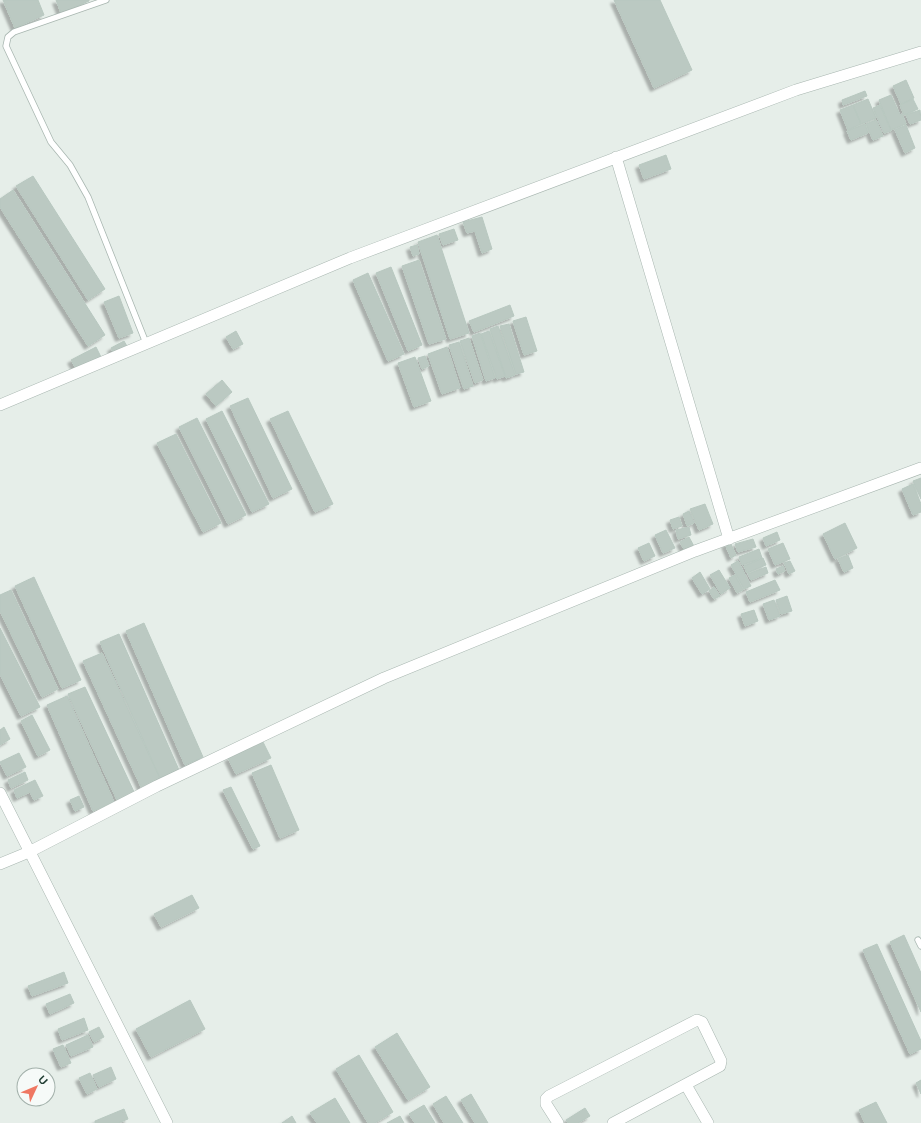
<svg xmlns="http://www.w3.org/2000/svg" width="921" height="1123" font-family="Helvetica,sans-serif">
  <defs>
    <filter id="shadow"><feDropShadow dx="-3.5" dy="3.5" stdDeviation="1" flood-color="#0004"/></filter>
  </defs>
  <rect width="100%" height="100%" fill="#e6eee9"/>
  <path fill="#bbc9c2" stroke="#b8c8c0" filter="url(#shadow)" d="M3,0H38L44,15L15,28Z
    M56,0H89V1L61,13Z
    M614,0H660L692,70L654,88Z
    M906,80L914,98L901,104L893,86Z
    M865,91L867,96L843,105L842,100Z
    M891,95L900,115L902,114L906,124L891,130L879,100Z
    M868,99L876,118L861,124L853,105Z
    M913,99L918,109L904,115L900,105Z
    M853,105L861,124L848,130L840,110Z
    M880,105L891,131L884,133L873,108Z
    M920,110L921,120L910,124L906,115Z
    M876,120L883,136L873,140L866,124Z
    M865,124L868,133L851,140L847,131Z
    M906,125L915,148L905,153L895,130Z
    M666,155L671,169L644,179L639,165Z
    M33,176L105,289L88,300L16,186Z
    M13,190L105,335L88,346L0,207V199Z
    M482,217L492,249L482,253L475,231L467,233L463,222Z
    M454,229L458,240L443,245L439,234Z
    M437,235L469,333L450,339L418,242Z
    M417,245L419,254L413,256L410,247Z
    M419,260L446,339L429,344L402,266Z
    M391,267L422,345L408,351L376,273Z
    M368,273L404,354L388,361L353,280Z
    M119,296L133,333L119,338L104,302Z
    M510,305L514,316L474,332L469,321Z
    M526,317L537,351L524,355L513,321Z
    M509,324L524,372L516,374L500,326Z
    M498,326L515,375L506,378L490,329Z
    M236,331L243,344L233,349L226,337Z
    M489,331L505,376L497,379L481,334Z
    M480,333L495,378L486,381L472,336Z
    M469,338L483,380L475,383L460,341Z
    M124,341L128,348L114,355L111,348Z
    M459,342L473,386L464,389L449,345Z
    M96,347L101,357L77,370L71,360Z
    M447,347L460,388L442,394L428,354Z
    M425,356L429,366L422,369L418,358Z
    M415,357L431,401L414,407L398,363Z
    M222,380L232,392L216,406L206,394Z
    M248,398L292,489L273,498L230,406Z
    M222,411L269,504L252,512L206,419Z
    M288,411L333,504L315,512L270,419Z
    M197,418L246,515L228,524L179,427Z
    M176,434L221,523L203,532L157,443Z
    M921,478V499L913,481Z
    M913,484L921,504V512L913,515L902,489Z
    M705,504L713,524L699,530L690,509Z
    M689,511L694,523L687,526L683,514Z
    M679,517L682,526L673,529L670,520Z
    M845,523L857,548L835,559L823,534Z
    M689,527L691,535L678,539L676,530Z
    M666,530L675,548L663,553L655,535Z
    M777,532L780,540L766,546L763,538Z
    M689,537L695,548L686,553L680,542Z
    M753,539L756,547L738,552L735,544Z
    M730,542L736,555L731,558L725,544Z
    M649,543L655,556L644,561L638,548Z
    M783,543L790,559L775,565L768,549Z
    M759,549L762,558L742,565L739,557Z
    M848,555L853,568L844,572L838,559Z
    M763,558L766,565L747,573L744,566Z
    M738,561L751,586L744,589L731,565Z
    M790,561L795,571L789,574L784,563Z
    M783,566L785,571L778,574L776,569Z
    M766,567L768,573L751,580L748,574Z
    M719,570L730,588L721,594L710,575Z
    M700,572L710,589L702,594L692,578Z
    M735,575L743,590L737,593L729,578Z
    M34,577L81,680L62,688L15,586Z
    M775,580L780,590L750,602L746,592Z
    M714,587L720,596L714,599L709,591Z
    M11,590L58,689L42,697L0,611V595Z
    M787,596L792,611L781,614L776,600Z
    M774,600L780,616L769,620L763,604Z
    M754,610L758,621L745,626L741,614Z
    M144,623L203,757L185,765L126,631Z
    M0,628L40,707L21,716L0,674Z
    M119,634L179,770L160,778L100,642Z
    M102,653L161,781L142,789L83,661Z
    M85,687L135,794L118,802L68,694Z
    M67,696L114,802L93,811L47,705Z
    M32,715L50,750L38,756L21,721Z
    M4,727L10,739L0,745V730Z
    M263,742L271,758L236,774L228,758Z
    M19,753L26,767L7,776L0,762Z
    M271,765L299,830L280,838L252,773Z
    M25,772L28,780L11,788L8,780Z
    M35,780L43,796L34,800L30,792L17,798L14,790Z
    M231,787L260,846L253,849L223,790Z
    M79,796L84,807L75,811L70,800Z
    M192,895L199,908L161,927L154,914Z
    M904,935L921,973V1012L890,942Z
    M877,944L921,1041V1049L910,1054L863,950Z
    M64,972L68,983L32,996L28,986Z
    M70,994L74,1003L50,1014L46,1004Z
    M190,1000L205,1029L151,1057L136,1029Z
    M84,1018L88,1030L62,1040L58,1029Z
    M99,1027L104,1037L94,1042L89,1032Z
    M397,1033L430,1087L408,1100L375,1047Z
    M88,1035L93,1047L71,1056L66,1045Z
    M63,1045L71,1063L61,1067L53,1049Z
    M359,1055L393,1112L375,1123H368L336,1069Z
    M111,1067L116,1079L99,1087L93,1075Z
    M90,1073L97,1089L87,1094L79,1078Z
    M921,1080V1094L916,1083Z
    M471,1094L488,1123H475L461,1100Z
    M446,1096L463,1123H444L433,1104Z
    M335,1098L350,1123H317L310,1113Z
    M876,1102L887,1123H865L859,1110Z
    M424,1105L435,1123H415L409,1114Z
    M585,1108L590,1116L578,1123H568L566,1120Z
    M124,1109L128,1119L118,1123H95V1121Z
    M292,1116L296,1123H282Z
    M400,1116L404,1123H387Z"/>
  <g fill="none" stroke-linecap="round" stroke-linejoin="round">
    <defs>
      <path id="service" d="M106,0L14,32L8,37L6,46L51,142L70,165L88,197L146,343
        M918,940L921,946"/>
      <path id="minor" d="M616,157L729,539
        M0,405L350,258L796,90L921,52
        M0,793L167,1123
        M0,864L29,852L157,786L384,678L695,551L921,468
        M686,1085L708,1123
        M558,1123L546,1104V1099L549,1096L697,1020L702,1022L721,1061L720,1066L613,1123"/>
    </defs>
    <use href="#service" stroke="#a8b6b0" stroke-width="7"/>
    <use href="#minor" stroke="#a8b6b0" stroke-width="12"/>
    <use href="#service" stroke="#fff" stroke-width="5.5"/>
    <use href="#minor" stroke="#fff" stroke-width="11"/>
  </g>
  <g transform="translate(36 1087) rotate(46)"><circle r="19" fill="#f6faf8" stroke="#a2b0aa"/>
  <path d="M0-3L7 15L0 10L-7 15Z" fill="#ef7762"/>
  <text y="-6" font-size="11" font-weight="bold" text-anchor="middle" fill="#244036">U</text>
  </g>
</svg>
